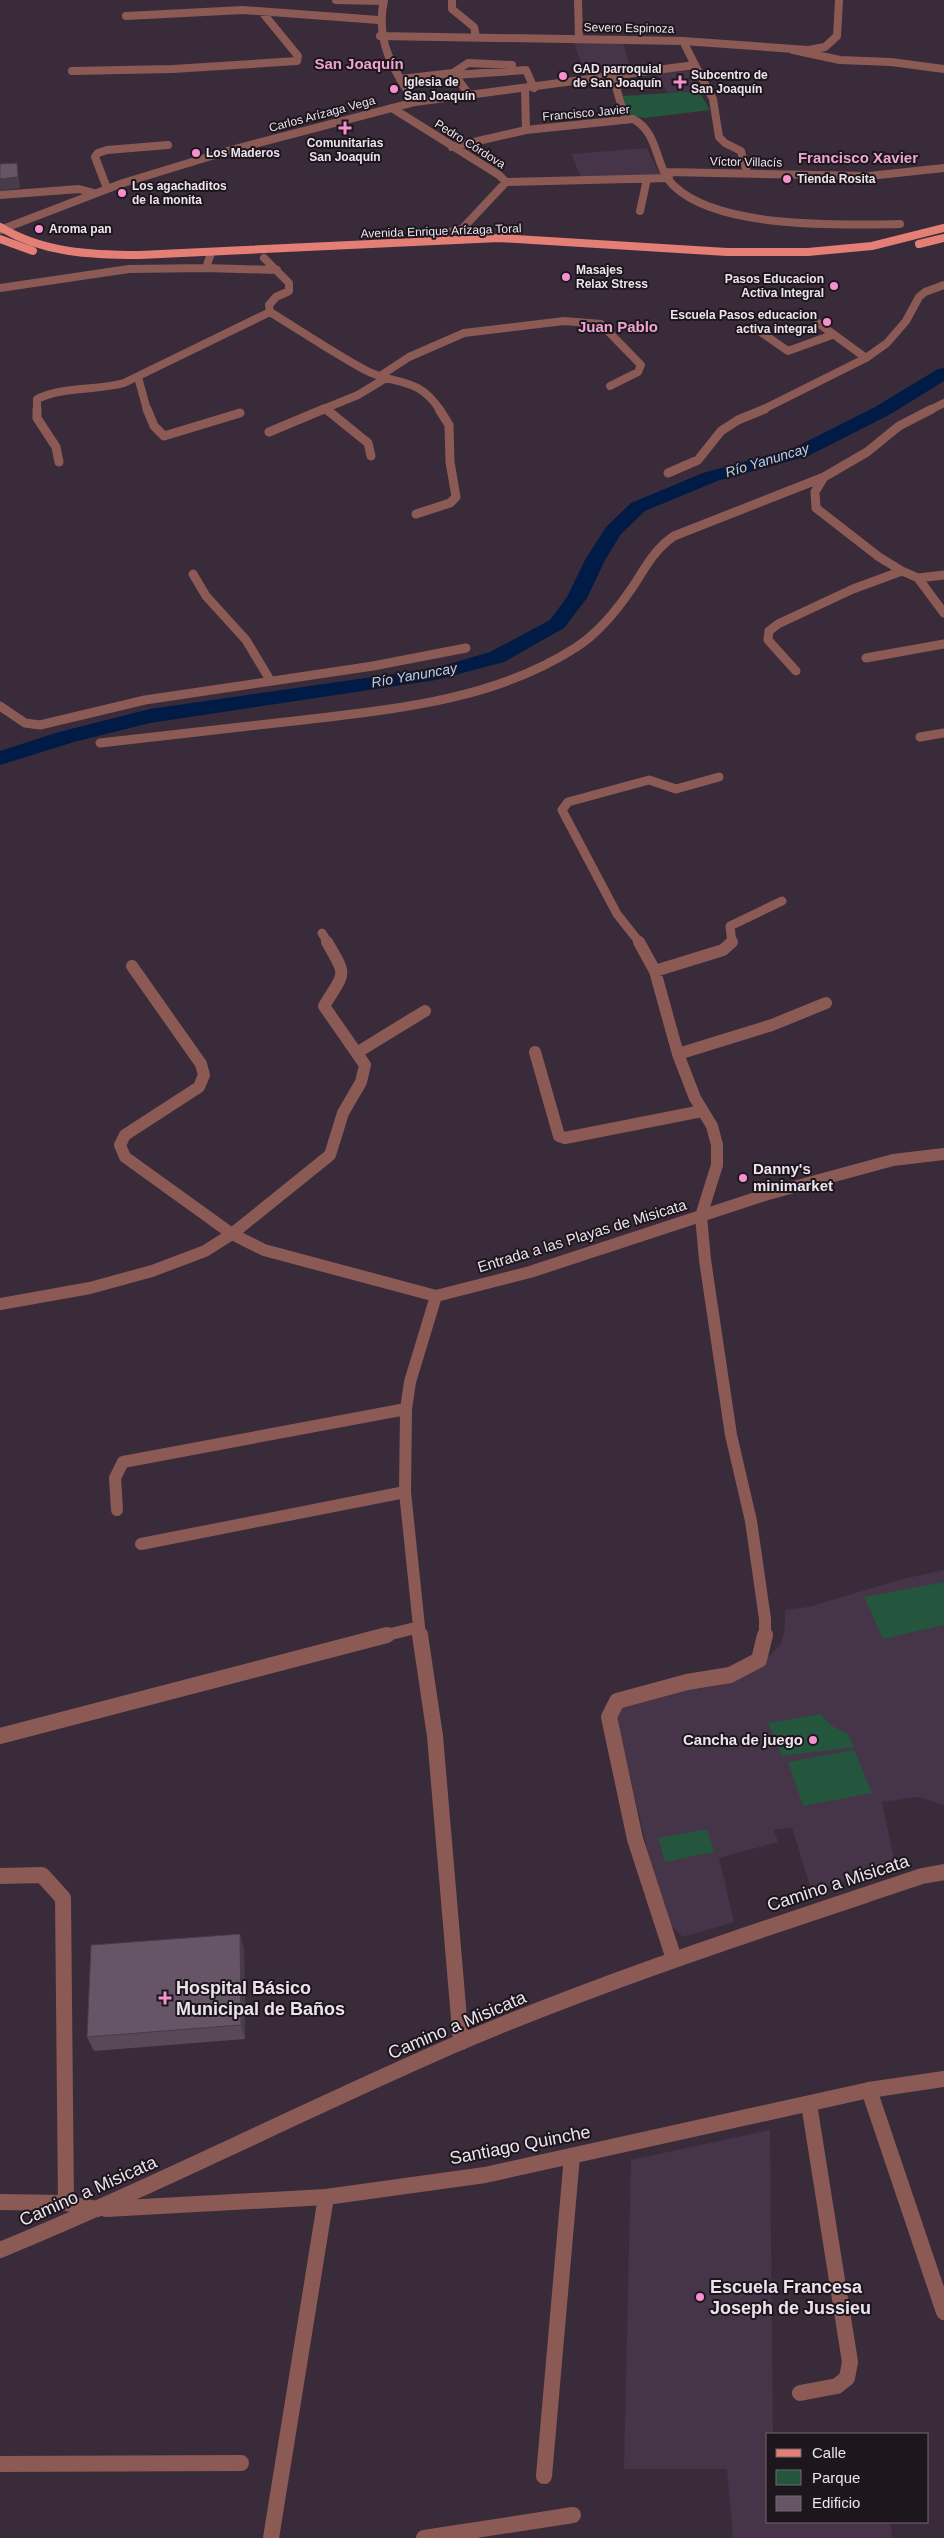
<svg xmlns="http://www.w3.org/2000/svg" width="944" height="2538" font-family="Arial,sans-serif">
  <rect width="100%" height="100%" fill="#3a2b3b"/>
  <path fill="#463448" d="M573,40L623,41L631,71L586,77Z
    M688,71L694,73L702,90L667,93L657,74Z
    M647,148L660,175L582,179L571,154Z
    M944,1570V1805L919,1797L882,1802L895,1863L812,1892L792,1828L774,1830L778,1842L719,1858L734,1922L683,1937L669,1923L658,1897L617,1720L620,1706L754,1672L781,1644L785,1628V1610L808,1607L903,1579Z
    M770,2130L773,2434H768V2522H890L892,2538H733L727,2469H624L631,2160Z"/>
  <path fill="#23563c" d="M699,91L710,110L645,118L627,115L623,96Z
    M944,1582V1625L883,1639L864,1597Z
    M820,1714L832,1726L848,1734L854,1747L782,1756L768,1723Z
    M854,1750L872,1793L803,1806L788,1762Z
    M707,1829L714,1852L665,1862L658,1838Z"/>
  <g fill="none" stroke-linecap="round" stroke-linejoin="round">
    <path fill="#001b45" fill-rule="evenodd" d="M944,368V381L889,415L808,456L717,481L645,511L621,534L605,560L587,598L564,628L504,662L436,680L150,723L74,742L0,765V751L59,732L150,709L435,668L490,652L550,620L567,597L585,560L606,527L631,503L703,473L794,448L875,407L938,369Z"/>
    <path stroke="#8b5a54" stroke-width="8" d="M413,241L462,229"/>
    <path stroke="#8b5a54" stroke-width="8" d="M336,0L383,1
      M452,0V9L474,27L476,37
      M578,0L579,39
      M126,16L243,10L379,20
      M793,50L840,60L891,62L944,69
      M695,65L713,99L719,137L725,143L741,151L747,173
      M72,71L173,69L297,61L298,56L262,12
      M453,73L468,63L512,65
      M455,75L526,70L534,88
      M613,77L625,118
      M400,79L453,73L470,96
      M525,89L526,130
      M392,108L499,175L506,182L462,229
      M452,147L526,130L633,119C660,133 654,167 674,186C719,229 840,225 900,224
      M666,172L869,176L944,168
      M506,182L669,178
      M107,188L95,157L98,153L107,150L168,145
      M0,195L79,189L94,193
      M640,211L647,179
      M264,258L289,283V291L276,297L269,305L270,312C301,331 332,352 365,370C395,386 417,375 440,410
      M206,268L277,270
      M0,288L129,269L206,268L211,253
      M818,323L866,358
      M762,333L788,351L832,335
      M380,376L409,357L464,333L564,321L601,324L641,365L638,372L610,386
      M138,377L147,410
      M326,409L328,410
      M37,410V399C64,386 95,391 124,383L270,312
      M321,410L358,395L386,378
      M762,410L866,358L887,343L906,321L919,297L925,292L944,285
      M930,410L944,403"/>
    <path stroke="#8b5a54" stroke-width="9" d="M37,409V418L56,447L59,462
      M147,409L154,426L164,436L240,413
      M326,409L368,443L371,456
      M269,432L324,409
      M668,473L698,460L721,431L738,420L765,409
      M824,477L815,492L816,508L879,557L902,571
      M416,514L450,503L456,497L450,462L449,425L439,409
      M193,574L206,596L246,640L270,680
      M918,578L944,575
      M866,658L944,644
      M796,671L768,640L769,631L778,624L853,589L902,571L918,578L944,613
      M0,706L25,723L40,725L145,700L373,666L466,648
      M920,737L944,733
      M100,743C168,735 235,728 303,720C396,709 494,700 575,648C599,633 618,609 634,585C646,566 655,549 674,536L824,477L867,452L899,426L932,409
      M322,933L328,943
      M640,943L617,914L562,810L568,802L649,780L676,789L719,777
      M732,943L730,926L782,901"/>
    <path stroke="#8b5a54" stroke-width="12" d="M639,942L655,971L678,1054L695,1098L712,1126L717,1145V1165L701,1216L705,1260L731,1435L751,1521L765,1619V1636
      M132,966L201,1064L204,1075L199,1087L125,1135L120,1145L125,1157L232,1234L264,1250L436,1296L530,1272L768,1194L893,1160L944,1154
      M655,971L723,950L732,942
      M358,1052L425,1011
      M535,1052L559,1136L565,1138L702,1111
      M678,1054L772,1025L826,1003
      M0,1304L90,1288L152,1271L205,1251L232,1234L330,1155L343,1113L361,1082L365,1065L324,1006C345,971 348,978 327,942
      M117,1510L115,1478L123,1462L406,1409
      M141,1544L405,1492
      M383,1636L419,1627
      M420,1636L405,1492L406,1409L410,1382L436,1296"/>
    <path stroke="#8b5a54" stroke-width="16" d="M420,1635L435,1736L461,2042
      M0,1736L387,1635
      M0,1876L42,1875L63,1898L66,2203
      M674,1959L635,1839L609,1717L617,1701L687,1682L730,1675L759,1660L765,1635
      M869,2090L944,2312
      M0,2202L66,2203L97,2209
      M800,2393L837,2386L847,2378L850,2362L809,2104
      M0,2464L241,2463
      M544,2476L572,2156
      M271,2538L326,2197
      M424,2538L573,2515"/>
    <path stroke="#8b5a54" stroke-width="8" d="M384,0C375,40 393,70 415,102
      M380,36L683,41L808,50L825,47L837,36L839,0
      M0,230L123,183L231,150L415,102L695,65L683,41"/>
    <path stroke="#8b5a54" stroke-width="16" d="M106,2209L326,2197L485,2175L869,2090L944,2079
      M0,2250C156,2186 306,2109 461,2042C611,1978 767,1928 922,1876L944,1872"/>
    <path stroke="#e47f75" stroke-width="8" d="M0,227C43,253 91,255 140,255L499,238L727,252H808L872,246L944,228
      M0,239L33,251
      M919,244L944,238"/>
  </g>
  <path fill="#584959" d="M244,1949L245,2039L94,2051L87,2037Z"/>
  <path fill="#473c48" d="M17,163L20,188L0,191V179Z
    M240,1934L244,1949L245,2039L241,2025Z"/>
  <path fill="#665567" stroke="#473c48" d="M17,163L18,177L0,179V164Z
    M240,1934L241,2025L87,2037L91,1945Z"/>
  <g fill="#f690cf" stroke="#1d161d" stroke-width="2">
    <circle cx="563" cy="76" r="5"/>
    <path d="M677.5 74.5h5v5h5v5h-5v5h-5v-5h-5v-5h5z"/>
    <circle cx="394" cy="89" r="5"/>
    <path d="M342.5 120.5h5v5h5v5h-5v5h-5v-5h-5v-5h5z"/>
    <circle cx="196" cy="153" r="5"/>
    <circle cx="787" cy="179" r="5"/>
    <circle cx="122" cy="193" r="5"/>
    <circle cx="39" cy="229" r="5"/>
    <circle cx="566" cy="277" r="5"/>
    <circle cx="834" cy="286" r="5"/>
    <circle cx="827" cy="322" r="5"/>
    <circle cx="743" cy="1178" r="5"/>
    <circle cx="813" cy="1740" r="5"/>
    <path d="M162.5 1990.5h5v5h5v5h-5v5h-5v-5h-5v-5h5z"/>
    <circle cx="700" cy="2297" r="5"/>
  </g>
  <g text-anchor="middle" stroke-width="4" stroke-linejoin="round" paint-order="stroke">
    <g font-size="12" fill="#ece3ed" stroke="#1d161d">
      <text transform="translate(629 28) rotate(1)" y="4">Severo Espinoza</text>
      <text transform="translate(586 113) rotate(-5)" y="4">Francisco Javier</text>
      <text transform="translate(322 114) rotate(-15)" y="4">Carlos Arízaga Vega</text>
      <text transform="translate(470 144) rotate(32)" y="4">Pedro Córdova</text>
      <text transform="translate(746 162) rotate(1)" y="4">Víctor Villacís</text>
      <text transform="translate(441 231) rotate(-2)" y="4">Avenida Enrique Arízaga Toral</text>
    </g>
    <g font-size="12" font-weight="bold" fill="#ece3ed" stroke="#1d161d" text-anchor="start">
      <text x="573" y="73">GAD parroquial<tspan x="573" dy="14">de San Joaquín</tspan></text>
      <text x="691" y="79">Subcentro de<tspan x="691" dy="14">San Joaquín</tspan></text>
      <text x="404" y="86">Iglesia de<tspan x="404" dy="14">San Joaquín</tspan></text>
      <text x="345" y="147" text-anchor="middle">Comunitarias<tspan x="345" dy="14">San Joaquín</tspan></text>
      <text x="206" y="157">Los Maderos</text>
      <text x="797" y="183">Tienda Rosita</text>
      <text x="132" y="190">Los agachaditos<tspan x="132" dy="14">de la monita</tspan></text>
      <text x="49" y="233">Aroma pan</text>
      <text x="576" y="274">Masajes<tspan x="576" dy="14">Relax Stress</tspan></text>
      <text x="824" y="283" text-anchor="end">Pasos Educacion<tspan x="824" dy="14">Activa Integral</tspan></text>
      <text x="817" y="319" text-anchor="end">Escuela Pasos educacion<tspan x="817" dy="14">activa integral</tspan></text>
    </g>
    <g font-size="14" font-style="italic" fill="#b0cffb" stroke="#1d161d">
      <text transform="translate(767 460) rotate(-17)" y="5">Río Yanuncay</text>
      <text transform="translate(414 675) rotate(-10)" y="5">Río Yanuncay</text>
    </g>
    <g font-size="15" font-weight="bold" fill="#eda5cf" stroke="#1d161d">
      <text x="359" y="69">San Joaquín</text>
      <text x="858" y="163">Francisco Xavier</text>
      <text x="618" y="332">Juan Pablo</text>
    </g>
    <g font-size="15" font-weight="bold" fill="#ece3ed" stroke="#1d161d" text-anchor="start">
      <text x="753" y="1174">Danny's<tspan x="753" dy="17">minimarket</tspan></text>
      <text x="803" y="1745" text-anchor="end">Cancha de juego</text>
    </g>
    <g font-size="15" fill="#ece3ed" stroke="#1d161d">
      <text transform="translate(582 1236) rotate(-17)" y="5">Entrada a las Playas de Misicata</text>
    </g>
    <g font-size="18" fill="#ece3ed" stroke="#1d161d">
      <text transform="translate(838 1883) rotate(-18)" y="6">Camino a Misicata</text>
      <text transform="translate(457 2025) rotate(-23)" y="6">Camino a Misicata</text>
      <text transform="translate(520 2145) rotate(-11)" y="6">Santiago Quinche</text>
      <text transform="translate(88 2191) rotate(-24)" y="6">Camino a Misicata</text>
    </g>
    <g font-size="18" font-weight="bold" fill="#ece3ed" stroke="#1d161d" text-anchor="start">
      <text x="176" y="1994">Hospital Básico<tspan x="176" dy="21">Municipal de Baños</tspan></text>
      <text x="710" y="2293">Escuela Francesa<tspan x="710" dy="21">Joseph de Jussieu</tspan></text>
    </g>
  </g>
  <rect x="766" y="2433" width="162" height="90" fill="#1d161d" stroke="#706870"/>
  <rect x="776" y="2449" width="25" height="8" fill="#e47f75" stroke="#706870"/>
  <text x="812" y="2458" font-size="15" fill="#ece3ed">Calle</text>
  <rect x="776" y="2470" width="25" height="15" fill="#23563c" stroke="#706870"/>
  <text x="812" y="2483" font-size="15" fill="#ece3ed">Parque</text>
  <rect x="776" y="2496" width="25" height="15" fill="#665567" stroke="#706870"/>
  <text x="812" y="2508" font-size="15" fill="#ece3ed">Edificio</text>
</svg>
